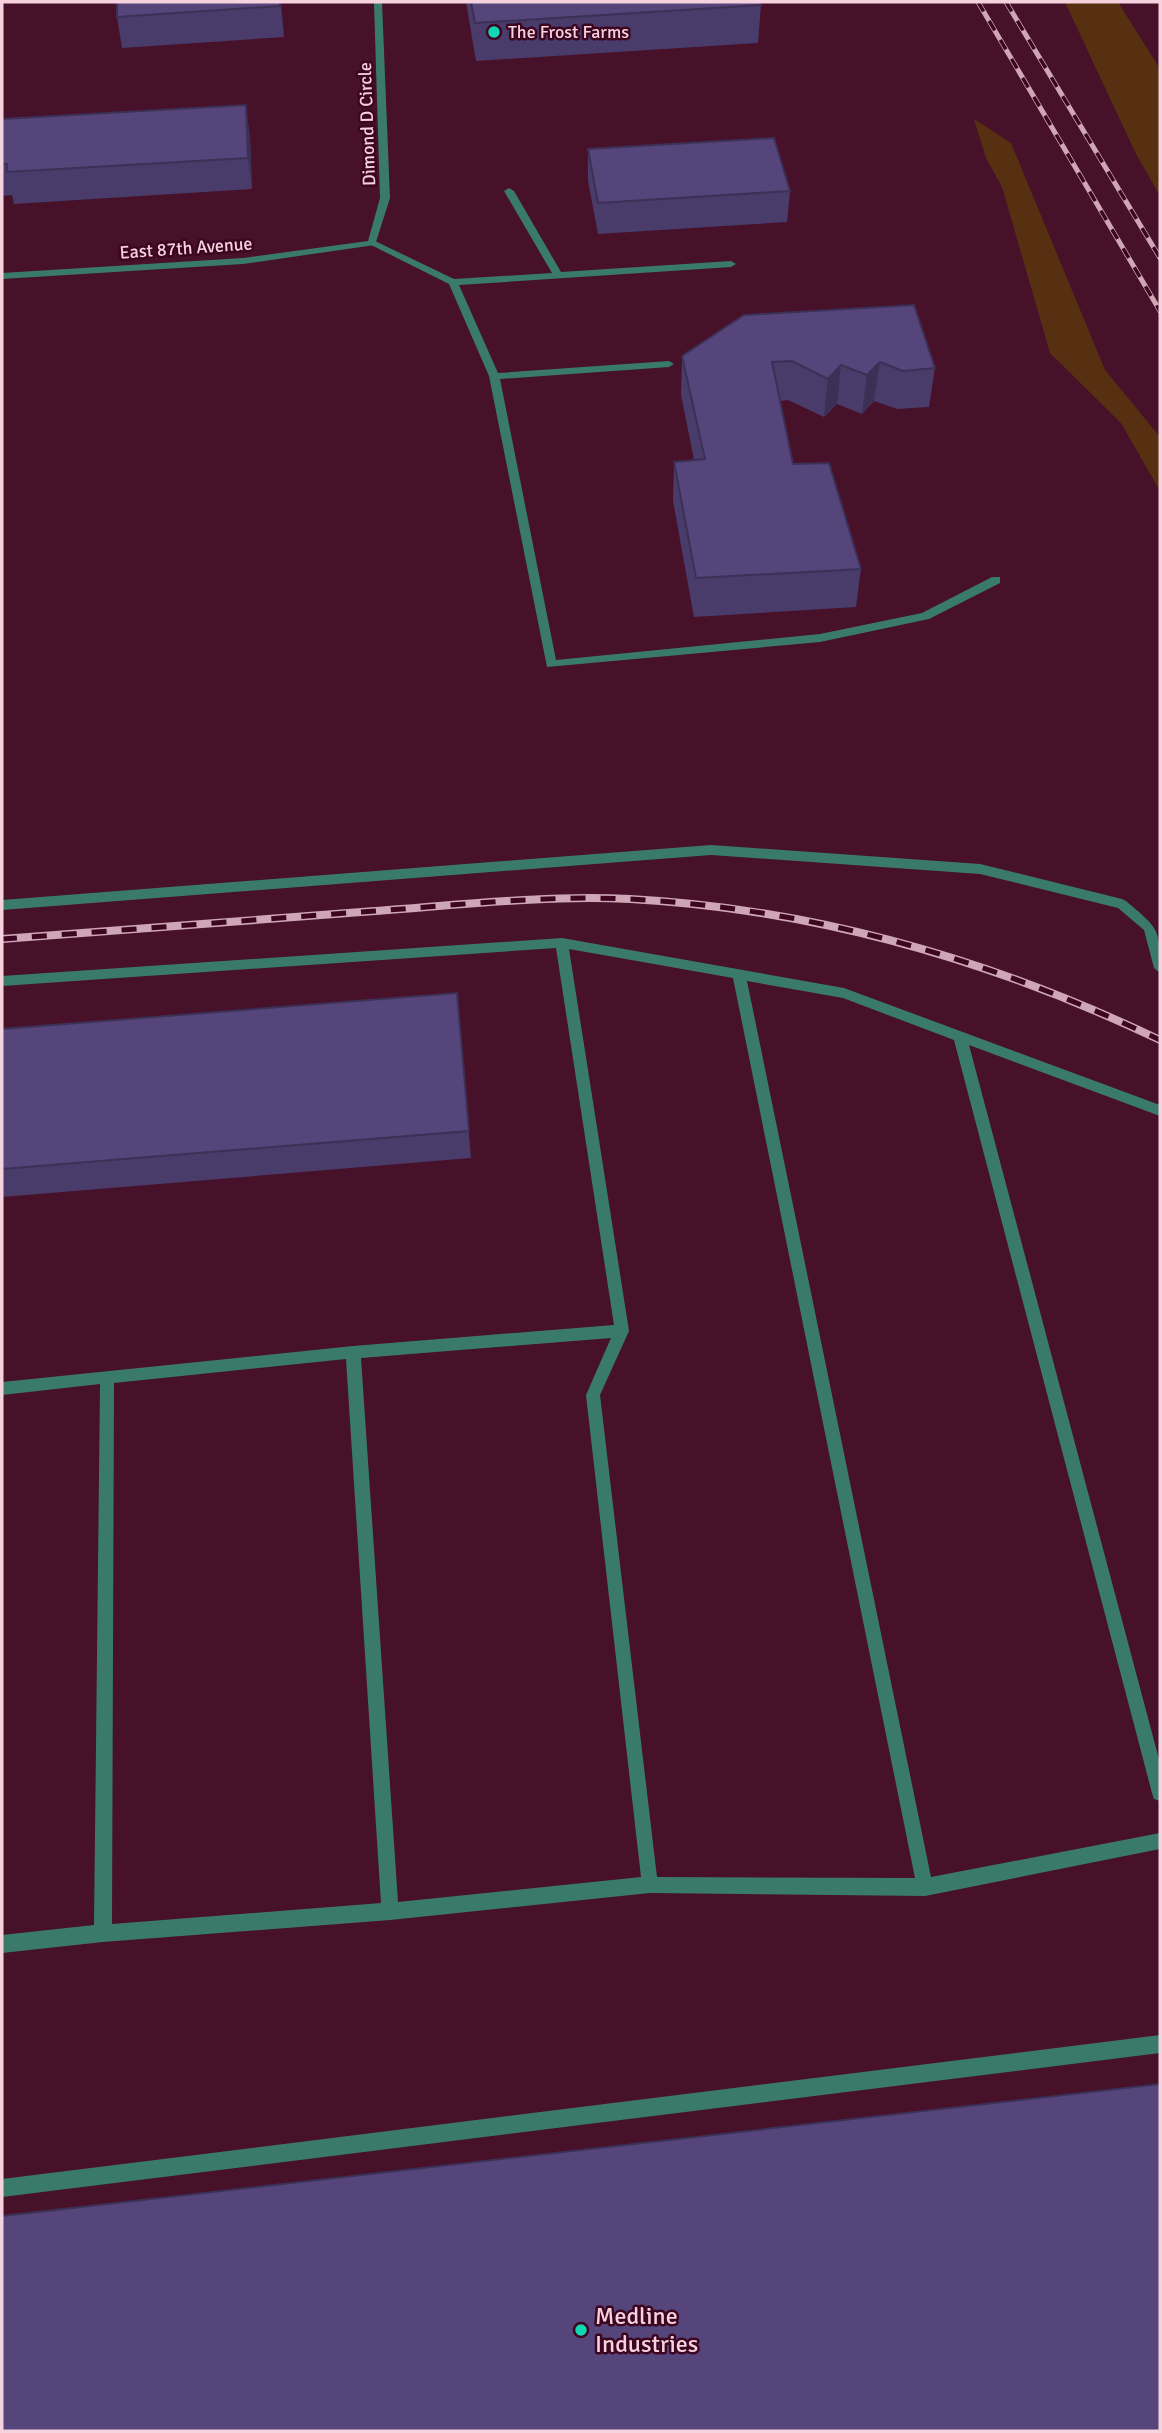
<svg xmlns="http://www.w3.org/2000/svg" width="1162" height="2433" font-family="Signika,sans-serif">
  <rect width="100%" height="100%" fill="#47112a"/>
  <path fill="#573011" d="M1065,2H1118L1160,69V196L1136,154Z
    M974,119L1011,143L1105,370L1160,437V491L1121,423L1050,353L1002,187L986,158Z"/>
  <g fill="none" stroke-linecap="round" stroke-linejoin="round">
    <path fill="#3a7a6b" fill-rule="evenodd" d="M509,188L514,191L561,272L731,261L736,264L731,267L459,285L498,373L669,361L674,364L669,367L500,379L556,660L820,634L922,613L992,577H1000V583L929,619L820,642L547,667L489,376L449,284L367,243L375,241L454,279L552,273L504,191Z
      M711,845L980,864L1122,899L1126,901C1160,930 1160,928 1160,973L1154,968L1144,930L1118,908L980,874L711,855L2,910V900Z
      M562,938L844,988L1160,1105V1116L969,1045L1160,1763V1801L1154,1799L1152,1793L954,1040L843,998L747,981L931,1877L1160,1833V1849L925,1896L650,1893L390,1920L103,1942L2,1953V1935L94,1925L100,1384L2,1395V1382L353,1346L614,1325L556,948L2,986V976ZM569,949L733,978L915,1878L657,1877L600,1395L629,1331ZM611,1338L586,1395L641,1877L398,1902L361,1358ZM346,1359L381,1903L112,1924L114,1383Z
      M1160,2035V2053L2,2197V2179Z"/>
    <path fill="#3a7a6b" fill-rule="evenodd" d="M374,2H382L390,198L375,245L243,264L2,279V273L243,258L368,241L380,198Z"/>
    <defs>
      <path id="rail-far1" d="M978,2L1160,311
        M1006,2L1160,258"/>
      <path id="rail" d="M2,939C126,930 251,920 375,911C459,905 545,895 630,899C817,909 992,960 1160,1040"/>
    </defs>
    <use href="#rail-far1" stroke="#cea6b5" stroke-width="5"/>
    <use href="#rail" stroke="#cea6b5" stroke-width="8"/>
    <use href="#rail-far1" stroke="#3c0520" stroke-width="3.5" stroke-dasharray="11" stroke-linecap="butt"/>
    <use href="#rail" stroke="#3c0520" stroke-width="5" stroke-dasharray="15" stroke-linecap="butt"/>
  </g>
  <path fill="#493b6a" d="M281,2L284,37L122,48L117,17Z
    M466,2H760L761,5L758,43L476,61Z
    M2,119L250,136L252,189L14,204L12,195L2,196Z
    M588,149L790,191L787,222L598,234L588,181Z
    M744,315L935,368L929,407L897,409L874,401L862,414L837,404L824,417L788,400L780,401L793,464L861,569L856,607L694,617L673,501L674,462L694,460L681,395L682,356Z
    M457,993L471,1158L2,1197V1029Z"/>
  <path fill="#3c3056" d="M280,2H281L284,37Z
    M246,105L250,136L252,189L248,158Z
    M880,362L874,401L862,414L867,375Z
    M841,365L837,404L824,417L828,379Z"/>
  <path fill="#55457b" stroke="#3c3056" stroke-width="2" d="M117,2H280V6L117,17Z
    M471,2H760L761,5L475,23Z
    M246,105L248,158L7,172V164H2V119Z
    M774,138L790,191L598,203L588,149Z
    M914,305L935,368L903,371L880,362L867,375L841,365L828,379L792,361L772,362L793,464L829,463L861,569L696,578L674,462L705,459L682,356L744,315Z
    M457,993L469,1131L2,1169V1029Z
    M1160,2084V2431H2V2216Z"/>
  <g fill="#12d5b4" stroke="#3c0520" stroke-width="2.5">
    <circle cx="494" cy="32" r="7"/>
    <circle cx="581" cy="2330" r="7"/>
  </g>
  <g text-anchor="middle" stroke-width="5" stroke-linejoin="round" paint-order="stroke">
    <g font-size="18" fill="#f6d2de" stroke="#3c0520" text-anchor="start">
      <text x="508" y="38">The Frost Farms</text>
    </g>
    <g font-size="18" fill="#f6d2de" stroke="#3c0520">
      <text transform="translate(367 124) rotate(-92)" y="6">Dimond D Circle</text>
      <text transform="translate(186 248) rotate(-4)" y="6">East 87th Avenue</text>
    </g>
    <g font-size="24" fill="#f6d2de" stroke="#3c0520" text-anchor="start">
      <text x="595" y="2324">Medline<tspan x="595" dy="28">Industries</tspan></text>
    </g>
  </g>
  <rect width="1162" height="2433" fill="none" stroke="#f6d2de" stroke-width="7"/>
</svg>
